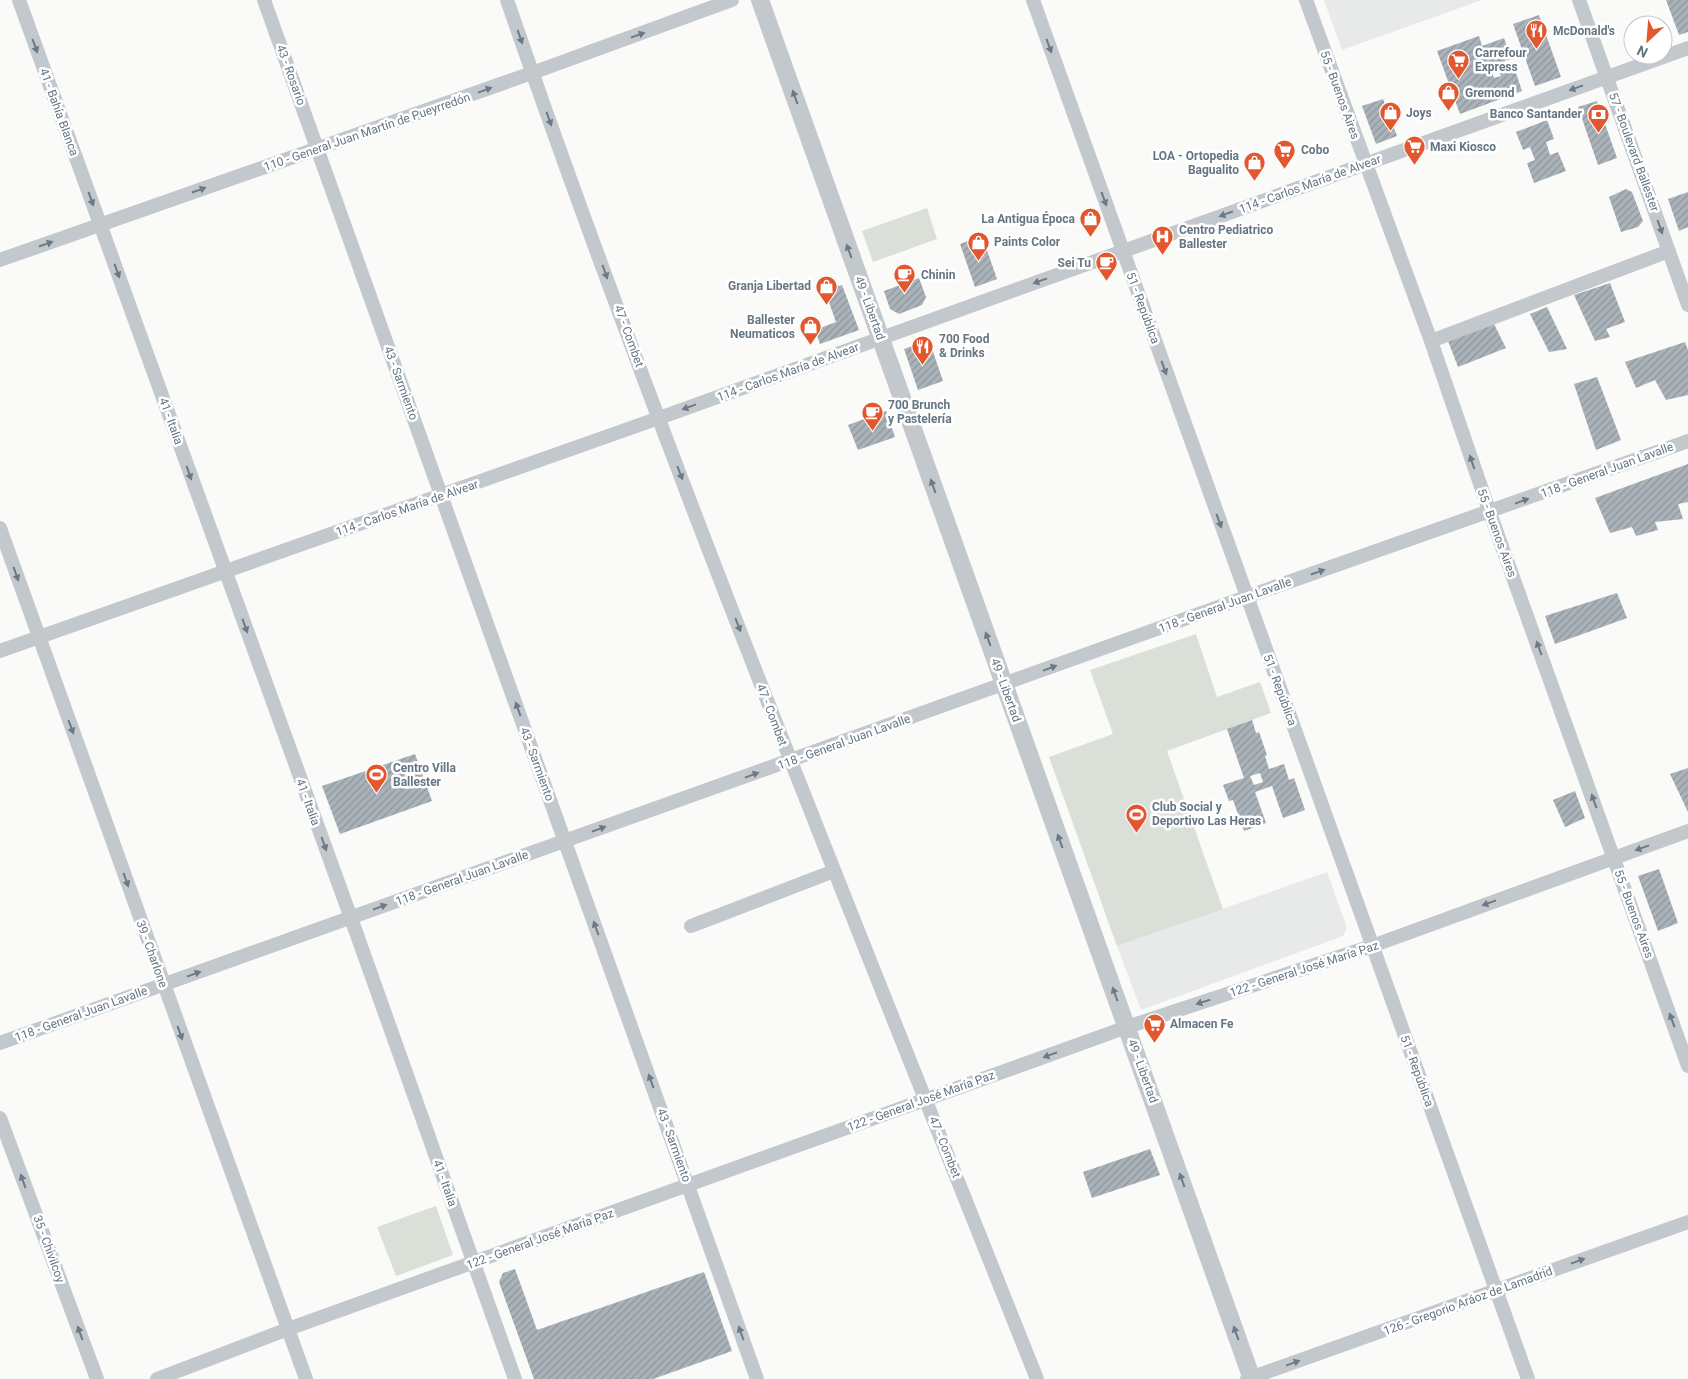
<svg xmlns="http://www.w3.org/2000/svg" width="1688" height="1379" font-family="Roboto,sans-serif">
  <defs>
    <pattern id="building-hatch" width="6" height="6" patternUnits="userSpaceOnUse" patternTransform="scale(1.25)"><rect width="6" height="6" fill="#aab3b9"/><path d="M-1 1l2-2M0 6l6-6M5 7l2-2" fill="none" stroke="#8e969c"/></pattern>
  </defs>
  <rect width="100%" height="100%" fill="#fafaf8"/>
  <path fill="#e8e9e9" d="M1324,0H1482L1342,50Z
    M1327,872L1347,928L1343,936L1141,1010L1117,946Z"/>
  <path fill="#dadfd7" d="M927,208L937,239L873,262L862,231Z
    M1196,634L1217,697L1260,682L1271,713L1167,751L1223,909L1117,946L1049,757L1113,734L1090,670Z
    M436,1206L453,1255L396,1276L377,1227Z"/>
  <path fill="url(#building-hatch)" fill-rule="evenodd" d="M1666,0H1688V32L1679,35Z
    M1539,15L1561,77L1535,86L1513,24Z
    M1479,36L1482,46L1504,38L1511,59L1504,61L1508,73L1515,70L1522,91L1460,114L1437,51ZM1497,64L1501,76L1494,78L1490,66Z
    M1383,99L1397,136L1376,144L1362,106Z
    M1597,101L1617,158L1598,165L1578,107Z
    M1547,120L1554,139L1546,142L1550,155L1558,152L1566,171L1534,183L1527,163L1535,160L1530,147L1523,150L1516,132Z
    M1626,189L1632,192L1643,221L1638,227L1621,232L1609,197Z
    M1688,192V227L1679,231L1668,199Z
    M982,236L997,279L975,287L960,244Z
    M919,278L926,297L922,305L899,314L890,309L884,291Z
    M1610,283L1625,322L1606,329L1610,337L1595,341L1574,295Z
    M842,285L859,330L820,344L815,330L836,322L825,291Z
    M1547,307L1567,349L1549,352L1530,314Z
    M1494,324L1506,348L1458,367L1448,341Z
    M929,340L943,381L918,390L904,349Z
    M1685,342L1688,350V395L1666,400L1655,380L1636,388L1625,362Z
    M1597,377L1621,440L1596,450L1574,384Z
    M886,411L895,437L858,450L848,425Z
    M1688,464V502L1678,504L1683,519L1655,522L1658,530L1636,536L1632,527L1610,533L1595,498Z
    M1617,593L1627,618L1555,644L1545,616Z
    M1252,720L1256,733L1259,732L1267,755L1265,756L1269,769L1284,764L1289,780L1294,778L1305,810L1283,818L1272,786L1255,792L1266,823L1244,831L1233,800L1229,801L1223,785L1244,778L1227,729ZM1260,773L1263,782L1254,785L1250,776Z
    M415,754L432,801L340,834L322,786Z
    M1688,768V812L1670,774Z
    M1575,791L1585,818L1565,827L1553,800Z
    M1659,869L1678,923L1658,931L1638,876Z
    M1150,1149L1160,1175L1092,1198L1083,1172Z
    M515,1269L537,1330L704,1272L732,1351L653,1379H534L499,1282L503,1273Z"/>
  <g fill="none" stroke-linecap="round" stroke-linejoin="round">
    <path stroke="#c3c8cc" stroke-width="14" d="M19,0L351,918L515,1379
      M264,0L757,1379
      M507,0C668,466 855,922 1037,1379
      M1033,0L1528,1379
      M1306,0L1431,341L1490,513L1688,1066
      M1579,0L1688,305
      M0,260L532,73L732,0
      M1431,341L1669,251
      M0,528L306,1379
      M0,651L659,418L1688,48
      M691,926L834,871
      M0,1043L1246,597L1688,441
      M0,1118L97,1379
      M157,1379L288,1329L1127,1027L1372,946L1688,831
      M1247,1379L1688,1222"/>
    <path stroke="#c3c8cc" stroke-width="18" d="M760,0L1252,1379"/>
  </g>
  <defs><path id="oneway-solid" d="M-6-.8H1V-3.2L6.5 0L1 3.2V.8H-6Z" transform="scale(1.25)"/></defs>
  <g fill="#6a7a87">
    <use href="#oneway-solid" transform="translate(638 35) rotate(-20)"/>
    <use href="#oneway-solid" transform="translate(520 37) rotate(71)"/>
    <use href="#oneway-solid" transform="translate(35 46) rotate(70)"/>
    <use href="#oneway-solid" transform="translate(1049 46) rotate(70)"/>
    <use href="#oneway-solid" transform="translate(1576 88) rotate(160)"/>
    <use href="#oneway-solid" transform="translate(485 90) rotate(-20)"/>
    <use href="#oneway-solid" transform="translate(795 97) rotate(-110)"/>
    <use href="#oneway-solid" transform="translate(549 119) rotate(70)"/>
    <use href="#oneway-solid" transform="translate(199 190) rotate(-19)"/>
    <use href="#oneway-solid" transform="translate(91 199) rotate(70)"/>
    <use href="#oneway-solid" transform="translate(1104 199) rotate(70)"/>
    <use href="#oneway-solid" transform="translate(1226 214) rotate(160)"/>
    <use href="#oneway-solid" transform="translate(1660 227) rotate(70)"/>
    <use href="#oneway-solid" transform="translate(46 244) rotate(-19)"/>
    <use href="#oneway-solid" transform="translate(849 251) rotate(-110)"/>
    <use href="#oneway-solid" transform="translate(117 271) rotate(70)"/>
    <use href="#oneway-solid" transform="translate(605 272) rotate(70)"/>
    <use href="#oneway-solid" transform="translate(1040 281) rotate(160)"/>
    <use href="#oneway-solid" transform="translate(1164 368) rotate(70)"/>
    <use href="#oneway-solid" transform="translate(689 407) rotate(160)"/>
    <use href="#oneway-solid" transform="translate(1472 462) rotate(-109)"/>
    <use href="#oneway-solid" transform="translate(189 473) rotate(70)"/>
    <use href="#oneway-solid" transform="translate(680 473) rotate(69)"/>
    <use href="#oneway-solid" transform="translate(933 486) rotate(-110)"/>
    <use href="#oneway-solid" transform="translate(1522 501) rotate(-20)"/>
    <use href="#oneway-solid" transform="translate(1219 521) rotate(70)"/>
    <use href="#oneway-solid" transform="translate(1318 572) rotate(-19)"/>
    <use href="#oneway-solid" transform="translate(16 574) rotate(70)"/>
    <use href="#oneway-solid" transform="translate(738 625) rotate(69)"/>
    <use href="#oneway-solid" transform="translate(245 626) rotate(70)"/>
    <use href="#oneway-solid" transform="translate(988 639) rotate(-110)"/>
    <use href="#oneway-solid" transform="translate(1539 648) rotate(-110)"/>
    <use href="#oneway-solid" transform="translate(1050 668) rotate(-20)"/>
    <use href="#oneway-solid" transform="translate(518 709) rotate(-110)"/>
    <use href="#oneway-solid" transform="translate(71 727) rotate(70)"/>
    <use href="#oneway-solid" transform="translate(752 775) rotate(-20)"/>
    <use href="#oneway-solid" transform="translate(1594 801) rotate(-110)"/>
    <use href="#oneway-solid" transform="translate(599 829) rotate(-20)"/>
    <use href="#oneway-solid" transform="translate(1060 841) rotate(-110)"/>
    <use href="#oneway-solid" transform="translate(324 844) rotate(70)"/>
    <use href="#oneway-solid" transform="translate(1642 848) rotate(160)"/>
    <use href="#oneway-solid" transform="translate(126 880) rotate(70)"/>
    <use href="#oneway-solid" transform="translate(1489 903) rotate(160)"/>
    <use href="#oneway-solid" transform="translate(380 907) rotate(-20)"/>
    <use href="#oneway-solid" transform="translate(596 928) rotate(-110)"/>
    <use href="#oneway-solid" transform="translate(194 974) rotate(-20)"/>
    <use href="#oneway-solid" transform="translate(1115 994) rotate(-110)"/>
    <use href="#oneway-solid" transform="translate(1203 1002) rotate(162)"/>
    <use href="#oneway-solid" transform="translate(1672 1020) rotate(-110)"/>
    <use href="#oneway-solid" transform="translate(180 1033) rotate(70)"/>
    <use href="#oneway-solid" transform="translate(1050 1055) rotate(160)"/>
    <use href="#oneway-solid" transform="translate(651 1081) rotate(-110)"/>
    <use href="#oneway-solid" transform="translate(1182 1180) rotate(-110)"/>
    <use href="#oneway-solid" transform="translate(23 1181) rotate(-110)"/>
    <use href="#oneway-solid" transform="translate(1578 1261) rotate(-20)"/>
    <use href="#oneway-solid" transform="translate(80 1333) rotate(-110)"/>
    <use href="#oneway-solid" transform="translate(741 1333) rotate(-110)"/>
    <use href="#oneway-solid" transform="translate(1236 1333) rotate(-110)"/>
    <use href="#oneway-solid" transform="translate(1293 1363) rotate(-20)"/>
  </g>
  <defs>
    <symbol id="restaurant-pin" viewBox="-11 -11 22 30"><path d="M0 17L-7.5 6A9.5 9.5 0 1 1 7.5 6Z" fill="#e4572e" stroke="#fff"/><path d="M-5-6h1v4h1v-4h1v4h1v-4h1v5L-1.5 .5V6h-2V.5L-5-1ZM5-6V6H3V1.5H1.5Q1.5-4 5-6Z" fill="#fff"/></symbol>
    <symbol id="supermarket-pin" viewBox="-11 -11 22 30"><path d="M0 17L-7.5 6A9.5 9.5 0 1 1 7.5 6Z" fill="#e4572e" stroke="#fff"/><path d="M-6-5.5h2.5l.6 2H6L4.5 2H-2.5L-4.4-4H-6ZM-1.5 3.2a1.3 1.3 0 1 0 .1 0ZM3 3.2a1.3 1.3 0 1 0 .1 0Z" fill="#fff"/></symbol>
    <symbol id="shop-pin" viewBox="-11 -11 22 30"><path d="M0 17L-7.5 6A9.5 9.5 0 1 1 7.5 6Z" fill="#e4572e" stroke="#fff"/><path d="M-5-2.5h2.3a2.7 3.5 0 0 1 5.4 0H5L5.5 6h-11ZM-1.5-2.5h3a1.5 2.3 0 0 0-3 0Z" fill="#fff"/></symbol>
    <symbol id="bank-pin" viewBox="-11 -11 22 30"><path d="M0 17L-7.5 6A9.5 9.5 0 1 1 7.5 6Z" fill="#e4572e" stroke="#fff"/><path d="M-6-4H6V4H-6ZM0-2.3a2.3 2.3 0 1 0 0 4.6a2.3 2.3 0 1 0 0-4.6Z" fill="#fff"/></symbol>
    <symbol id="hospital-pin" viewBox="-11 -11 22 30"><path d="M0 17L-7.5 6A9.5 9.5 0 1 1 7.5 6Z" fill="#e4572e" stroke="#fff"/><path d="M-5-5h3v3.5h4V-5h3V5h-3V1.5h-4V5h-3Z" fill="#fff"/></symbol>
    <symbol id="cafe-pin" viewBox="-11 -11 22 30"><path d="M0 17L-7.5 6A9.5 9.5 0 1 1 7.5 6Z" fill="#e4572e" stroke="#fff"/><path d="M-5.5-4.5H6V0H3Q3 3.5 0 3.5H-2.5Q-5.5 3.5-5.5 0ZM3-3.2v2h1.7v-2ZM-6 4.5H4V6H-6Z" fill="#fff"/></symbol>
    <symbol id="stadium-pin" viewBox="-11 -11 22 30"><path d="M0 17L-7.5 6A9.5 9.5 0 1 1 7.5 6Z" fill="#e4572e" stroke="#fff"/><path d="M0-5a6.5 5 0 1 0 0 10a6.5 5 0 1 0 0-10ZM-3.5-1.8h7v3.6h-7Z" fill="#fff"/></symbol>
  </defs>
  <g fill-rule="evenodd">
    <use href="#restaurant-pin" x="1524" y="18" width="25" height="34"/>
    <use href="#supermarket-pin" x="1446" y="48" width="25" height="34"/>
    <use href="#shop-pin" x="1436" y="80" width="25" height="34"/>
    <use href="#shop-pin" x="1378" y="100" width="25" height="34"/>
    <use href="#bank-pin" x="1586" y="102" width="25" height="34"/>
    <use href="#supermarket-pin" x="1402" y="134" width="25" height="34"/>
    <use href="#supermarket-pin" x="1272" y="138" width="25" height="34"/>
    <use href="#shop-pin" x="1242" y="150" width="25" height="34"/>
    <use href="#shop-pin" x="1078" y="206" width="25" height="34"/>
    <use href="#hospital-pin" x="1150" y="224" width="25" height="34"/>
    <use href="#shop-pin" x="966" y="230" width="25" height="34"/>
    <use href="#cafe-pin" x="1094" y="250" width="25" height="34"/>
    <use href="#cafe-pin" x="892" y="262" width="25" height="34"/>
    <use href="#shop-pin" x="814" y="274" width="25" height="34"/>
    <use href="#shop-pin" x="798" y="314" width="25" height="34"/>
    <use href="#restaurant-pin" x="910" y="334" width="25" height="34"/>
    <use href="#cafe-pin" x="860" y="400" width="25" height="34"/>
    <use href="#stadium-pin" x="364" y="762" width="25" height="34"/>
    <use href="#stadium-pin" x="1124" y="802" width="25" height="34"/>
    <use href="#supermarket-pin" x="1142" y="1012" width="25" height="34"/>
  </g>
  <g text-anchor="middle" stroke-width="5" stroke-linejoin="round" paint-order="stroke">
    <g font-size="12" font-weight="bold" fill="#657683" stroke="#fff" text-anchor="start">
      <text x="1553" y="35">McDonald's</text>
      <text x="1475" y="57">Carrefour<tspan x="1475" dy="14">Express</tspan></text>
      <text x="1465" y="97">Gremond</text>
      <text x="1406" y="117">Joys</text>
      <text x="1582" y="118" text-anchor="end">Banco Santander</text>
      <text x="1430" y="151">Maxi Kiosco</text>
      <text x="1301" y="154">Cobo</text>
      <text x="1239" y="160" text-anchor="end">LOA - Ortopedia<tspan x="1239" dy="14">Bagualito</tspan></text>
      <text x="1075" y="223" text-anchor="end">La Antigua Época</text>
      <text x="1179" y="234">Centro Pediatrico<tspan x="1179" dy="14">Ballester</tspan></text>
      <text x="994" y="246">Paints Color</text>
      <text x="1091" y="267" text-anchor="end">Sei Tu</text>
      <text x="921" y="279">Chinin</text>
      <text x="811" y="290" text-anchor="end">Granja Libertad</text>
      <text x="795" y="324" text-anchor="end">Ballester<tspan x="795" dy="14">Neumaticos</tspan></text>
      <text x="939" y="343">700 Food<tspan x="939" dy="14">&amp; Drinks</tspan></text>
      <text x="888" y="409">700 Brunch<tspan x="888" dy="14">y Pastelería</tspan></text>
      <text x="393" y="772">Centro Villa<tspan x="393" dy="14">Ballester</tspan></text>
      <text x="1152" y="811">Club Social y<tspan x="1152" dy="14">Deportivo Las Heras</tspan></text>
      <text x="1170" y="1028">Almacen Fe</text>
    </g>
    <g font-size="12" fill="#657683" stroke="#fff">
      <text transform="translate(291 75) rotate(70)" y="4">43 - Rosario</text>
      <text transform="translate(1340 95) rotate(70)" y="4">55 - Buenos Aires</text>
      <text transform="translate(59 112) rotate(70)" y="4">41 - Bahía Blanca</text>
      <text transform="translate(367 132) rotate(-19)" y="4">110 - General Juan Martín de Pueyrredón</text>
      <text transform="translate(1634 152) rotate(70)" y="4">57 - Boulevard Ballester</text>
      <text transform="translate(1310 184) rotate(-20)" y="4">114 - Carlos María de Alvear</text>
      <text transform="translate(870 308) rotate(70)" y="4">49 - Libertad</text>
      <text transform="translate(1143 308) rotate(70)" y="4">51 - República</text>
      <text transform="translate(629 336) rotate(70)" y="4">47 - Combet</text>
      <text transform="translate(788 372) rotate(-20)" y="4">114 - Carlos María de Alvear</text>
      <text transform="translate(401 383) rotate(70)" y="4">43 - Sarmiento</text>
      <text transform="translate(171 421) rotate(70)" y="4">41 - Italia</text>
      <text transform="translate(1607 470) rotate(-20)" y="4">118 - General Juan Lavalle</text>
      <text transform="translate(407 508) rotate(-19)" y="4">114 - Carlos María de Alvear</text>
      <text transform="translate(1497 533) rotate(70)" y="4">55 - Buenos Aires</text>
      <text transform="translate(1225 605) rotate(-20)" y="4">118 - General Juan Lavalle</text>
      <text transform="translate(1006 690) rotate(70)" y="4">49 - Libertad</text>
      <text transform="translate(1280 690) rotate(70)" y="4">51 - República</text>
      <text transform="translate(772 715) rotate(69)" y="4">47 - Combet</text>
      <text transform="translate(844 742) rotate(-20)" y="4">118 - General Juan Lavalle</text>
      <text transform="translate(537 764) rotate(70)" y="4">43 - Sarmiento</text>
      <text transform="translate(308 802) rotate(70)" y="4">41 - Italia</text>
      <text transform="translate(462 878) rotate(-20)" y="4">118 - General Juan Lavalle</text>
      <text transform="translate(1634 914) rotate(70)" y="4">55 - Buenos Aires</text>
      <text transform="translate(152 954) rotate(70)" y="4">39 - Charlone</text>
      <text transform="translate(1304 969) rotate(-18)" y="4">122 - General José María Paz</text>
      <text transform="translate(81 1014) rotate(-20)" y="4">118 - General Juan Lavalle</text>
      <text transform="translate(1143 1071) rotate(70)" y="4">49 - Libertad</text>
      <text transform="translate(1417 1071) rotate(70)" y="4">51 - República</text>
      <text transform="translate(921 1101) rotate(-20)" y="4">122 - General José María Paz</text>
      <text transform="translate(674 1145) rotate(70)" y="4">43 - Sarmiento</text>
      <text transform="translate(945 1147) rotate(68)" y="4">47 - Combet</text>
      <text transform="translate(445 1183) rotate(70)" y="4">41 - Italia</text>
      <text transform="translate(540 1239) rotate(-20)" y="4">122 - General José María Paz</text>
      <text transform="translate(49 1249) rotate(70)" y="4">35 - Chivilcoy</text>
      <text transform="translate(1468 1301) rotate(-20)" y="4">126 - Gregorio Aráoz de Lamadrid</text>
    </g>
  </g>
  <g transform="translate(1648 40) rotate(206)"><circle r="24" fill="#ffffff" stroke="#c1c8cd"/>
  <path d="M0-4L9 19L0 12L-9 19Z" fill="#e4572e"/>
  <text y="-8" font-size="14" font-weight="bold" text-anchor="middle" fill="#657683">N</text>
  </g>
</svg>
